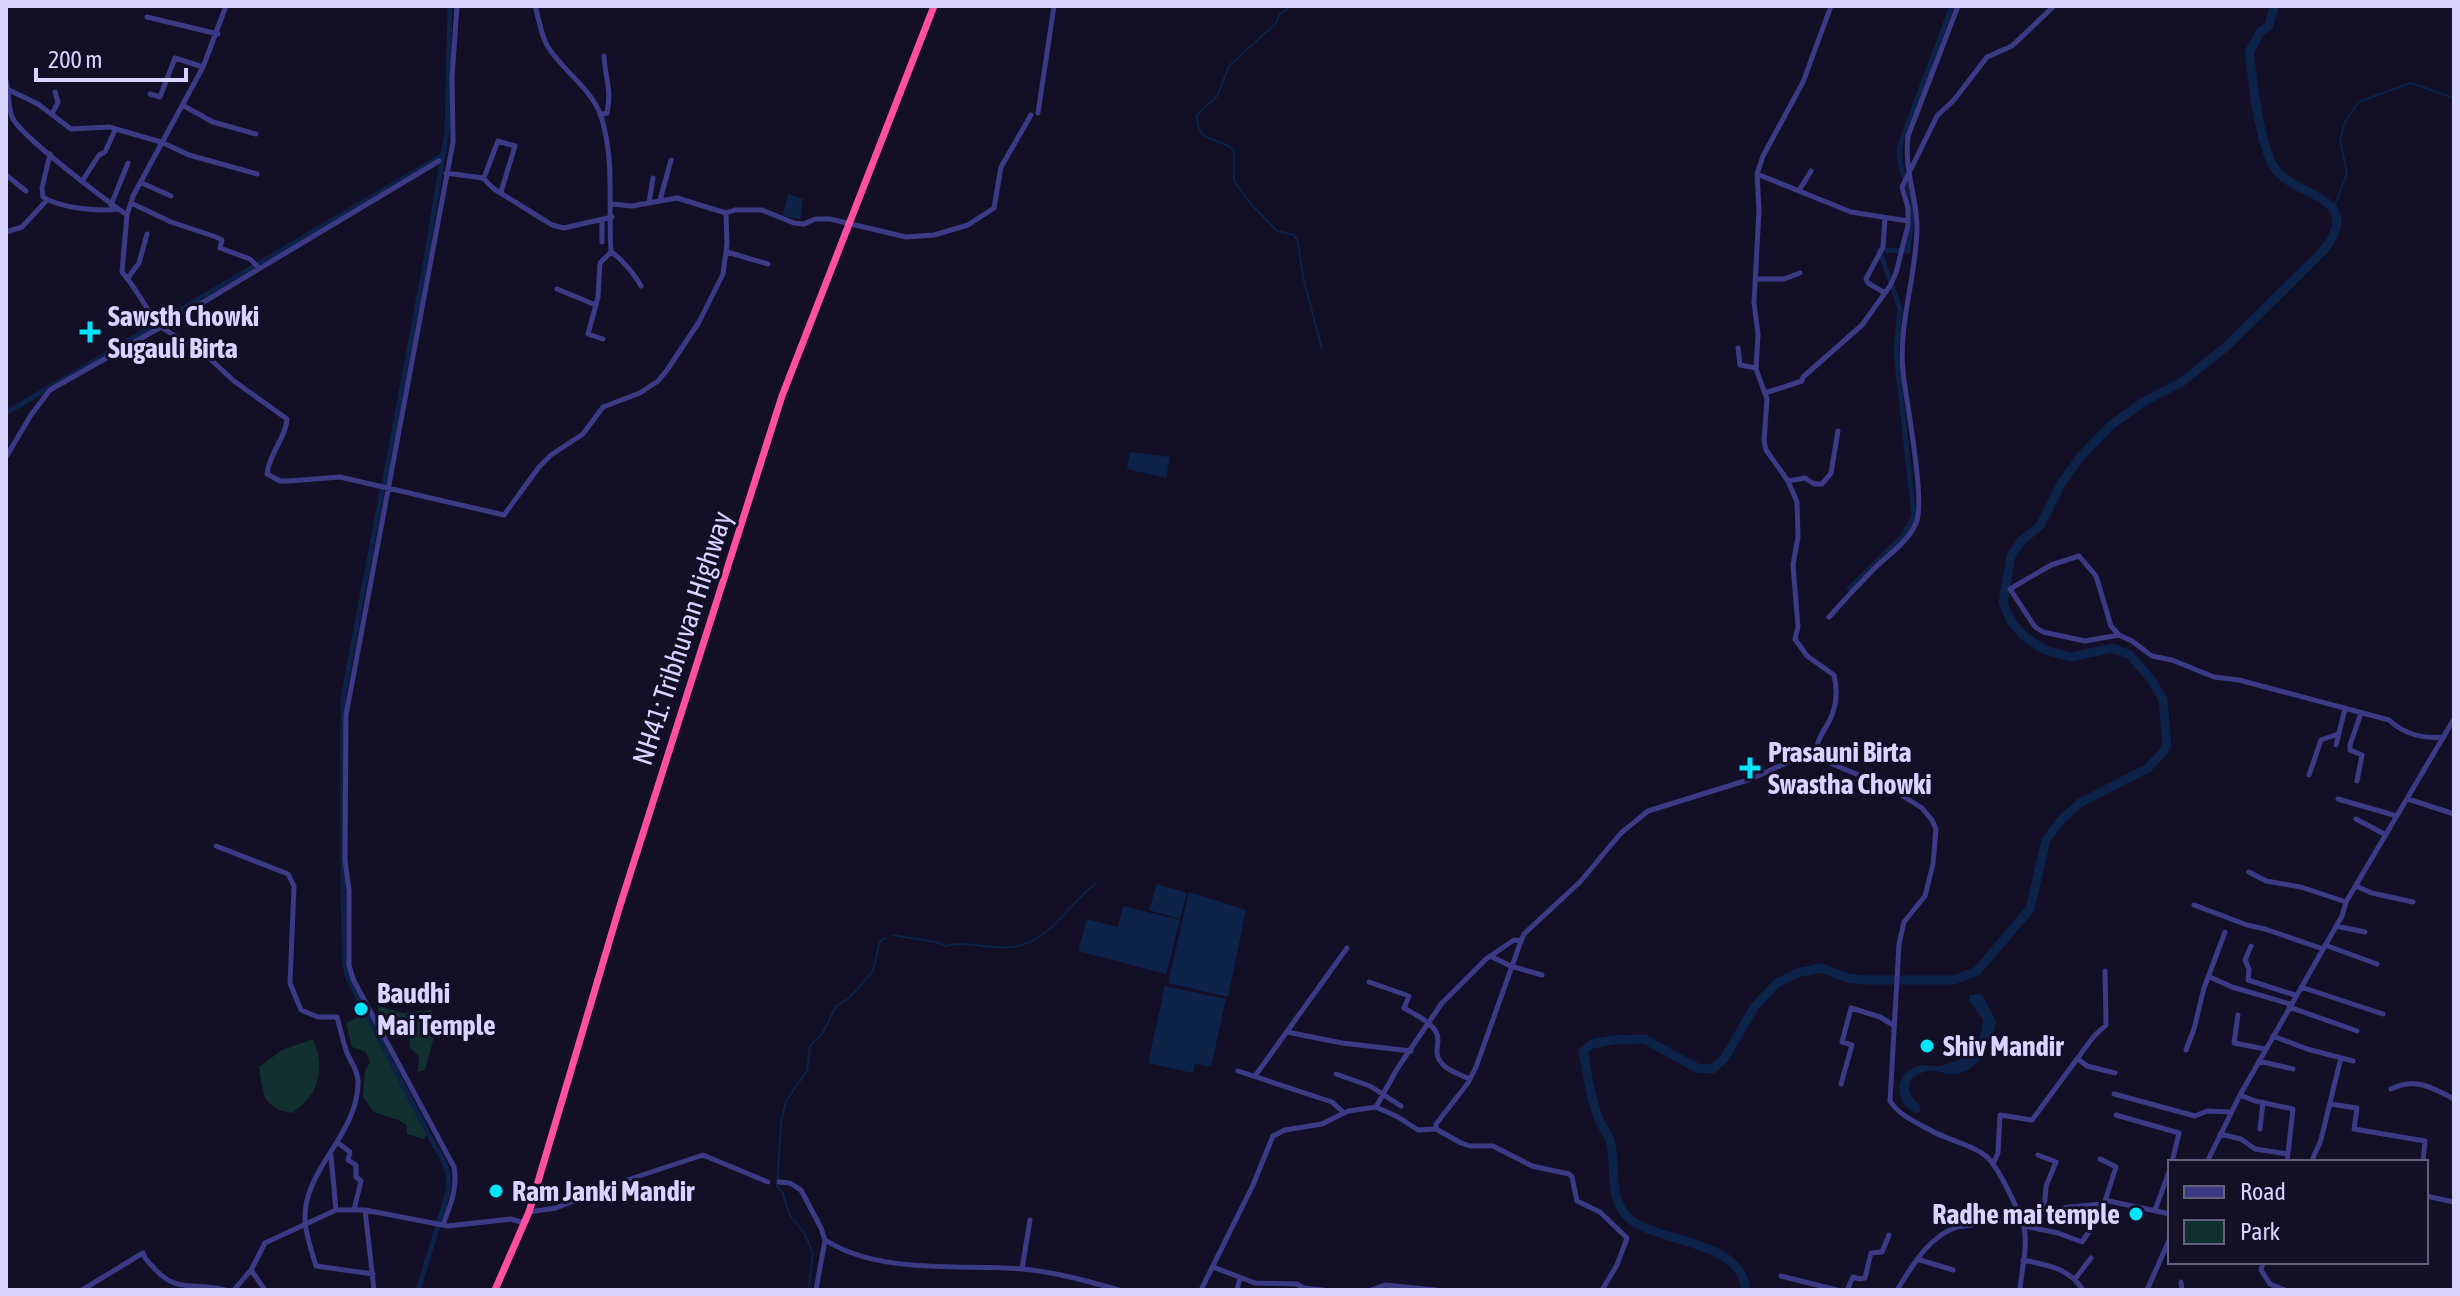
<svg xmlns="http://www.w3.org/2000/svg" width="2460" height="1296" font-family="'Asap Condensed',sans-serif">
  <rect width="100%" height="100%" fill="#130f26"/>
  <path fill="#12302f" d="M378,1006L402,1013L432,1010L434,1037L425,1070L418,1072L419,1057L410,1047L409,1031L378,1021Z
    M367,1013L429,1130L424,1139L407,1134V1126L401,1121L374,1112L363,1097L365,1070L370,1063L366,1052L352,1047L346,1023Z
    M313,1039C326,1068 319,1096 292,1113C262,1108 263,1093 259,1067L282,1050Z"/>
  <path fill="#0c2248" d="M788,194L803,199L800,219L783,216Z
    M1130,452L1170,457L1166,478L1127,469Z
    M1157,884L1187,893L1180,919L1149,910Z
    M1189,892L1246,910L1228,997L1168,983Z
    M1123,906L1180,920L1166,974L1078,951L1087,919L1118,927Z
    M1165,986L1226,999L1211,1067L1195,1064L1193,1073L1148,1063Z
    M1982,994L1996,1021C1993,1044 1978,1074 1951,1074C1943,1074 1934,1069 1927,1071C1902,1078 1905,1092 1920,1106V1112L1915,1113C1898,1105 1892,1080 1911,1069C1919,1064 1926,1065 1935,1066C1940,1067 1947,1064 1953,1062C1973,1056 1981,1041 1983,1020L1969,1001L1970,995Z"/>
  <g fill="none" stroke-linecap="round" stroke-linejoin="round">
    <path stroke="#0c2248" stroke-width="2" d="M1291,6L1280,14L1275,24L1229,66L1217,96L1197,115C1197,146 1216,135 1234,150V181L1252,205L1277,231L1294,235L1298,242L1303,277L1322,349
      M2333,210L2347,173L2340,140L2345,122L2358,102L2411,83L2454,98
      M892,935L936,942L945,946C967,940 989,950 1013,947C1049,942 1069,904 1096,883
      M808,1290L813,1254L805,1234L789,1214L783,1193L777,1187L781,1123L786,1101L807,1071L810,1046L822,1034L836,1006L848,999L873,971L880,941L886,938"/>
    <path stroke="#0c2248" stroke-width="5" d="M6,413L443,155
      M384,484L427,253L447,131L450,6
      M1849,589L1903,536L1914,516L1896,352L1900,308L1879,250L1908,251C1909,235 1914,216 1912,200C1907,178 1897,169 1900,145L1952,6
      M343,889V698L382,491
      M343,893L344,957L347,976L432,1141C454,1176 452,1182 439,1221
      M418,1290L438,1226"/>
    <path stroke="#0c2248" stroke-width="9" d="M1745,1290C1745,1242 1659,1242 1631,1220C1608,1202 1616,1170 1611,1145C1610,1135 1601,1127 1598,1117C1590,1097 1587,1072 1583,1051L1592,1044L1612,1040L1644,1039L1697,1068L1712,1069L1724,1059L1755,1006L1777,983L1797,973L1821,968L1848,978L1863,980H1954L1977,971L2030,909L2046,840L2061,820L2080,803L2148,768L2163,752L2167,744L2163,699L2150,678L2130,655L2113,648L2070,657L2045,650L2025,637L2011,621L2003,603L2011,556L2021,541L2040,526L2061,484L2081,456L2111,425L2145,401L2182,382L2226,347L2324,250C2368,192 2287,199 2271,162C2257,128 2254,88 2249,52L2261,31L2269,26L2274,6"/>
    <path stroke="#3d3a85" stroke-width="5" d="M535,6C539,19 541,36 548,47C563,71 591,88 601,116C615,160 608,207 611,252C621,258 635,275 641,286
      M147,17L218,34
      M6,80C9,92 8,106 12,117C19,135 107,201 127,215
      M9,90L38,104L71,129L109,127L161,142L189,155L257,174
      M150,94L160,97L175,58L203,67
      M184,106L213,122L256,134
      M1038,113L1054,6
      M52,114L58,102L55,92
      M600,115L607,113C612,89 605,78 604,56
      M50,154L42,188L43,197C60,208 98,212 118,209
      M446,173L483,178L494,189L536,215L552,225L564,228L612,217
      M1757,174L1851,212L1908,221
      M6,175L26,191
      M485,175L498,141L515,146L501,192
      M83,180L99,155L105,152L115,130
      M142,183L171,196
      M1800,189L1811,171
      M660,200L671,160
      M131,203L171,222L216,237L222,240L220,248L250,259L259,268
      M649,203L653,178
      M612,204L632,206L677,198L726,213L735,210H762L794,223L804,224L815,219H830L906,237L934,235L968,225L994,208L1001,167L1031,115
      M111,205L128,163
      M1885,218L1883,247L1866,279L1868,283L1885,293
      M602,221V242
      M6,232L22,227L47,200
      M727,252L768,264
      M127,279L139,263L147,234
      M1755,279H1784L1800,273
      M557,289L596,305
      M161,327L208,357L234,381L287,419C286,438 269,453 267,474L280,481H289L340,477L504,515L539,467L551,455L583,434L603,407L640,393L658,381L667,370L699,322L723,274L727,244L726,213
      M162,327L439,161
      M603,339L588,334L598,297L600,263L611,252
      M1738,348L1740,365L1756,368
      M1765,393L1802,381L1803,377L1862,325L1890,286L1896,273L1908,225V208L1902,187L1937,116L1954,100L1987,57L2012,46L2054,6
      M6,457L31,415L50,390L161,327C146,310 137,289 122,272L127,215L133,196L203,67L226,6
      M1788,481L1805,478L1814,484H1822L1831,473L1838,431
      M1829,617C1844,600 1859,584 1875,568C1889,554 1908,542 1916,523C1926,503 1906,400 1903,372C1898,322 1917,275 1917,226C1916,193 1904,170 1908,136L1958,6
      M2119,635L2111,626L2096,576L2079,556L2051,565L2010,589L2035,627L2043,632L2085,641L2119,635L2132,641L2152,656L2172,660L2214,677L2239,680L2389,720C2404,734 2424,739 2444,737
      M2336,745L2345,709
      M1818,758C1812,742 1827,729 1832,715C1837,702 1837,688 1834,675L1807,656L1795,639L1798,627L1793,565L1798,537L1797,502L1788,481L1766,450L1764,441L1767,399L1756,369L1758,334L1754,303L1759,210L1757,174L1763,156L1803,82L1831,6
      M2309,775L2321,740L2338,734
      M2357,781L2362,755L2350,750V745L2361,713
      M2338,799L2397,816
      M2408,799L2454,814
      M2356,819L2386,835
      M216,846L288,874L294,886L290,983L301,1010L318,1017H337C340,1028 343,1041 347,1053C351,1062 358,1071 358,1081C359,1134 304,1168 305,1218C305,1234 312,1251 316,1266L373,1274
      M2249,872L2266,881L2301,887L2346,902
      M2356,886L2372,893L2413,902
      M2194,905L2247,925L2265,929L2323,949
      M2336,926L2365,932
      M2325,945L2377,964
      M2251,946L2245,960L2249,969L2248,980L2295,995
      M1490,956L1511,966L1542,975
      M2208,976L2232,987L2290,1004
      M1369,982L1409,996L1404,1008C1414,1014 1430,1021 1436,1032C1440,1039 1437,1043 1437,1051C1436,1067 1458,1074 1470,1079
      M2301,987L2383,1014
      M2289,1007L2357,1031
      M2238,1015L2234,1043L2265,1049
      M1287,1032L1342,1043L1411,1051
      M2273,1036L2307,1049L2353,1061
      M2186,1050L2194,1029L2204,988L2225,932
      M2078,1059L2087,1066L2115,1073
      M2259,1061L2293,1069
      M1238,1071L1332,1102L1344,1113
      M1336,1074L1370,1086L1401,1106
      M1255,1076L1347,948
      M1841,1084L1852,1045L1842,1042L1851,1008L1880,1017L1893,1025
      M2391,1089C2414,1077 2432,1087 2454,1099
      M2114,1094L2195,1116L2207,1111L2230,1112
      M2240,1095L2255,1101L2293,1109L2287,1162
      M2330,1104L2357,1108L2354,1129L2425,1141L2423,1162
      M1376,1107L1397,1069L1442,1003L1486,959L1514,940L1521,941L1524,934L1580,882L1621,833L1648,811L1751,779L1797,758L1806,757L1818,758L1892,789L1922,808L1932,820L1936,829L1933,864L1925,896L1904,922L1899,944L1890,1101C1899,1115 1915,1122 1930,1130C1947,1140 1971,1144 1986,1156C1998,1166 2024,1219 2025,1234C2027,1252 2021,1272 2020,1290
      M2116,1115L2179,1133L2172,1162
      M1436,1129V1124L1468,1083L1476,1067L1521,941
      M2260,1129L2263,1102
      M2220,1134L2241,1139L2255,1149L2288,1154
      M338,1143L350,1152L348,1160L356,1165V1177L361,1181L354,1210
      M2038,1155L2056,1162L2046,1186L2044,1212
      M331,1156L336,1210
      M2100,1159L2116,1167L2105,1201
      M2207,1162L2240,1095L2342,916L2346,902L2454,719
      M2312,1162C2314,1152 2319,1148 2321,1139C2328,1112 2334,1085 2341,1058
      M1993,1164L1998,1153L2000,1115L2032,1120L2094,1036L2106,1025L2105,971
      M779,1182L790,1183L801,1190L821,1228L825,1240L816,1290
      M2426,1196L2454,1202
      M365,1210L374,1290
      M2155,1210L2170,1169
      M529,1212L556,1208L627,1180L703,1155L768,1182
      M443,1225C450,1206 458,1188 454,1167L353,979L349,965V890L345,860L346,715L453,142L452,77L457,6
      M2024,1226L2058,1233L2082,1242L2096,1221L2102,1204
      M825,1240C880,1275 960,1264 1023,1269C1055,1272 1087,1281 1119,1290
      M1917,1259L1953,1270
      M2023,1260C2047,1265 2069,1268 2083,1290
      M2263,1262L2261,1270L2270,1284L2285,1290
      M1213,1267L1255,1283L1297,1284L1304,1288L1323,1290
      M1022,1269L1030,1220
      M251,1270L265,1290
      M1781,1276L1837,1290
      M2075,1279L2091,1258
      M2181,1282L2182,1290
      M82,1290L143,1253C145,1261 149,1262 154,1268C176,1294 197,1282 225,1290
      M234,1290L251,1270L265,1243L336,1210H365L448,1226L511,1219L524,1223
      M1201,1290L1253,1185L1273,1136L1285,1130L1322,1124L1348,1111L1376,1107L1398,1117L1418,1130L1436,1129L1461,1143L1470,1146H1493L1532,1166L1569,1174L1572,1177L1577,1201L1600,1212L1627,1238L1617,1265L1602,1290
      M1237,1290L1240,1278
      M1371,1290L1385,1285L1436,1290
      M1847,1290L1853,1277L1860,1279L1865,1278L1871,1253L1882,1252L1889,1235
      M1897,1290C1913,1265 1928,1237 1957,1227L2020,1218L2069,1207L2102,1204L2109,1201L2170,1214
      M2147,1290L2170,1238"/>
    <path stroke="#ff4fa3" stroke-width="7" d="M495,1290L529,1212L618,912L782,396L934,6"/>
  </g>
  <g fill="#00e5ff" stroke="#130f26" stroke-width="3">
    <path d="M86 320h8v8h8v8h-8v8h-8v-8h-8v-8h8z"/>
    <path d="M1746 756h8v8h8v8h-8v8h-8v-8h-8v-8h8z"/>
    <circle cx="361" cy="1009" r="8"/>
    <circle cx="1927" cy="1046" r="8"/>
    <circle cx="496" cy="1191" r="8"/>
    <circle cx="2136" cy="1214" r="8"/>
  </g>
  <g text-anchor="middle" stroke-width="6" stroke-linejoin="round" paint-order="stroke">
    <g font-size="28" font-weight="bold" fill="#d9d4ff" stroke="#130f26" text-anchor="start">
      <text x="108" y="326">Sawsth Chowki<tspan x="108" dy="32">Sugauli Birta</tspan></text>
      <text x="1768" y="762">Prasauni Birta<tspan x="1768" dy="32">Swastha Chowki</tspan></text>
      <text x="377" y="1003">Baudhi<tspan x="377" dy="32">Mai Temple</tspan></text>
      <text x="1943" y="1056">Shiv Mandir</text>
      <text x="512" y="1201">Ram Janki Mandir</text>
      <text x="2120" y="1224" text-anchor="end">Radhe mai temple</text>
    </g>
    <g font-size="28" fill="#d9d4ff" stroke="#130f26">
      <text transform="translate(682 638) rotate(-72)" y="10">NH41: Tribhuvan Highway</text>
    </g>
  </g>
  <rect width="2460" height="1296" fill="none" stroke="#d9d4ff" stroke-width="16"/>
  <rect x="2168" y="1160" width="260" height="104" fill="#130f26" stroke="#625e7d" stroke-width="2"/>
  <rect x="2184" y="1186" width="40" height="12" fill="#3d3a85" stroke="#625e7d" stroke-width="2"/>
  <text x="2240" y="1200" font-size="24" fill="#d9d4ff">Road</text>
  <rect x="2184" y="1220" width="40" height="24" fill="#12302f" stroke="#625e7d" stroke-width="2"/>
  <text x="2240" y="1240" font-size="24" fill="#d9d4ff">Park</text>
  <path d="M36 68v12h150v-12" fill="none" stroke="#d9d4ff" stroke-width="4"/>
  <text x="48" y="68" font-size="24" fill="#d9d4ff" stroke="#130f26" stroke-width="6" paint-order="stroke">200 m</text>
</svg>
